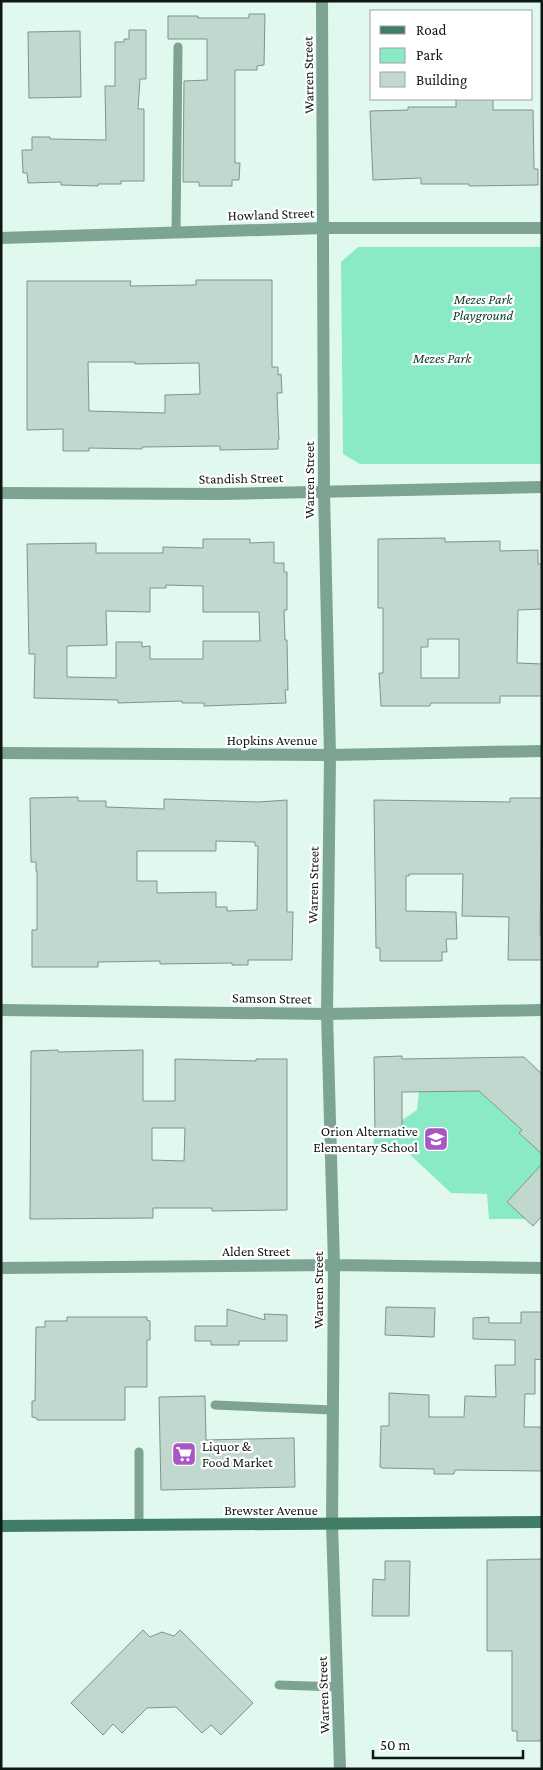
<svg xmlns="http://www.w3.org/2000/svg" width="543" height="1770" font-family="'Crimson Pro',serif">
  <rect width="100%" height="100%" fill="#e0f8ed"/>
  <path fill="#89eac5" d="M358,247H542V464H360L343,454L341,262Z
    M482,1091L486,1098L522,1130L519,1133L532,1145L542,1148V1164L507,1202L526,1219H489L487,1194L451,1193L403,1148L373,1146L375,1133H402V1120L417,1110L419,1092Z"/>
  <path fill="#c0d8cd" stroke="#7e948b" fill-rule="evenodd" d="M249,14H265L264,65L257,66V70H235V163H240L239,180H232V186H199V182H183L184,81L207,80V39H168V16H198V18H249Z
    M129,30H146V79H140L138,109H144V181H121V184H98V186L61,185V182L28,183L27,173H23L22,150H32V137H50V139L106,140L105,86H115V42H124V39H129Z
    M80,31L81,97L29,98L28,32Z
    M456,99H493V110H533L534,169H538V185L469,186V184H421V178L373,180L370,111L408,110V107H456Z
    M196,280H272V367H278V375L281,374L282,393H277L279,440H278V449L220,450V446L142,447V449L89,448V451H63V429L27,430V281H131L130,286L196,285ZM88,362H135V364L199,363L200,394L165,395V413L89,411Z
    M445,538V542L500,541V551L538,550V564H542V609L518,610L517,663L542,664V696H500V703H431L430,706H381L379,673H383V608H378V539ZM428,639H459V678H421V647H428Z
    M203,539H250V543L274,542V563H284V572H287V610H284L285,640H287L288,690H285L286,703L204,706V703H182V701L118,703V700L34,698L35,654H29L27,544L96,543V553H163V547L203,548ZM166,585L203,586V612H259L260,641H203V659H150V646L142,647V642H116V678L67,677V646L107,645L106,611L150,612V588H166Z
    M78,797V801H106V807L164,809V799L258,802L287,800V912H293L292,960H248V965H232V963L160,964V961L98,962V967H32V930H37V871H36V862H31L30,798ZM216,841L255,842V846H258L257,910L227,911V907H216V892L157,893V881H137V851H216Z
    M510,798H542L540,935H542V960H508L509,917L462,916L463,874H409V876H406V911L456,912L457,939H446L447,952H442V961H380V948H376L374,800L510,802Z
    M58,1050V1052L143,1050V1101H175V1059L256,1061V1059H287V1210L212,1211V1208H153V1218L30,1219L31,1051ZM152,1128H185L184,1161L152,1160Z
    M402,1056V1059L524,1057L542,1074V1154L519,1133L522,1130L479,1091L402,1092V1133H375L374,1057Z
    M542,1164V1216L533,1226L507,1202Z
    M386,1307L435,1308L434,1337L385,1335Z
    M227,1309L265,1320L264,1314L287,1315V1341H239V1345H211V1341H195V1326H227Z
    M521,1312H542V1360L535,1359V1394H525L524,1427H542V1471L455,1470L454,1474H434V1469L382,1468L380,1467L381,1426H389V1393L429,1395V1417H464L465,1396L496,1397L495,1365H515V1340L473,1339V1318L489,1317V1323H521Z
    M67,1317H147V1320L150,1321V1340H147V1387H125V1420H37V1418L32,1417V1401H35L36,1327H45V1321H67Z
    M205,1396L206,1440L294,1438L295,1487L161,1490L159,1397Z
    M542,1559V1741H517V1731H512V1651H487V1560Z
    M385,1561H410L409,1616H372L373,1579L385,1580Z
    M143,1630L150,1637L162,1632L174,1636L180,1630L253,1703L221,1735L211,1725L202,1733L176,1707L147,1708L122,1733L113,1724L103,1735L71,1703Z"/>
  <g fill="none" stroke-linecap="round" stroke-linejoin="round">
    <path stroke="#7da393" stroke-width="9" d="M176,232L178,47
      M215,1405L333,1410
      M139,1525V1452
      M279,1685L338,1687"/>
    <path stroke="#7da393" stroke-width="12" d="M322,1L324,491L330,755L327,1014L334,1265L332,1525L340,1769
      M1,238L324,228H542
      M1,493L222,494L542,487
      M1,753L330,755L542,751
      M1,1010L327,1014L542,1010
      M1,1268L334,1265L542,1268"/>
    <path stroke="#417d66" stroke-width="12" d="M1,1526L542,1522"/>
  </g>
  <defs>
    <symbol id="school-square" viewBox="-11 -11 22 22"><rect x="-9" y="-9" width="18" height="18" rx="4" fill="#a955c4" stroke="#fff"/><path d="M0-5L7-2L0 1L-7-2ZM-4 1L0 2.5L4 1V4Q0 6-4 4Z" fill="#fff"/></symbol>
    <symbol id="supermarket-square" viewBox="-11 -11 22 22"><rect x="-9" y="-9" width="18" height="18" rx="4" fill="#a955c4" stroke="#fff"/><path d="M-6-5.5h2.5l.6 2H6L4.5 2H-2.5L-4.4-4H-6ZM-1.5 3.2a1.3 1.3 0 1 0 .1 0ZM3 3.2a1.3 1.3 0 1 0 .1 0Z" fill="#fff"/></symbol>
  </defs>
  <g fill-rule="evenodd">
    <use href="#school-square" x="422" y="1125" width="28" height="28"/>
    <use href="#supermarket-square" x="170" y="1440" width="28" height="28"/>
  </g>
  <g text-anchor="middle" stroke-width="4.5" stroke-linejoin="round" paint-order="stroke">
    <g font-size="14" fill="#0e1713" stroke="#fff">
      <text transform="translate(308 75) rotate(-91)" y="5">Warren Street</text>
      <text transform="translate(271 214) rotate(-2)" y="5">Howland Street</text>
      <text transform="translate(241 478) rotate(-1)" y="5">Standish Street</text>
      <text transform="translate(309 480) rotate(-90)" y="5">Warren Street</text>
      <text x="272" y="745">Hopkins Avenue</text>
      <text transform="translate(313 885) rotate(-89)" y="5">Warren Street</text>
      <text transform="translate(272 998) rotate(1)" y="5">Samson Street</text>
      <text x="256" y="1256">Alden Street</text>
      <text transform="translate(318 1290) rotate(-90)" y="5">Warren Street</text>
      <text x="271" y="1515">Brewster Avenue</text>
      <text transform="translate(323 1695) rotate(-92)" y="5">Warren Street</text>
    </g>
    <g font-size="14" font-style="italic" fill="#0b382a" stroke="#fff">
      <text x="483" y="304">Mezes Park<tspan x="483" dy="16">Playground</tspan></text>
      <text x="442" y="363">Mezes Park</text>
    </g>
    <g font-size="14" fill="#0e1713" stroke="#fff" text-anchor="end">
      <text x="418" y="1136">Orion Alternative<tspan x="418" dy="16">Elementary School</tspan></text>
      <text x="202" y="1451" text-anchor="start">Liquor &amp;<tspan x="202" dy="16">Food Market</tspan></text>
    </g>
  </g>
  <rect width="543" height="1770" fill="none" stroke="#0e1713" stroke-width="5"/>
  <rect x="370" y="10" width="162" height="90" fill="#ffffff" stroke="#9fa2a1"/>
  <rect x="380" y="26" width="25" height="8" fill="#417d66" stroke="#9fa2a1"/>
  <text x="416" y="35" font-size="15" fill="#0e1713">Road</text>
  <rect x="380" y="48" width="25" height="15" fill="#89eac5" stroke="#9fa2a1"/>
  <text x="416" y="60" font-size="15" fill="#0e1713">Park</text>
  <rect x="380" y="72" width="25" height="15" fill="#c0d8cd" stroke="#9fa2a1"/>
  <text x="416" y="85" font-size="15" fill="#0e1713">Building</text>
  <path d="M373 1750v8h150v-8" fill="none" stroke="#0e1713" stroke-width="2.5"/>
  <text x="380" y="1750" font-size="15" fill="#0e1713" stroke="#ffffff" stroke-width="4" paint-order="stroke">50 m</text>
</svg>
